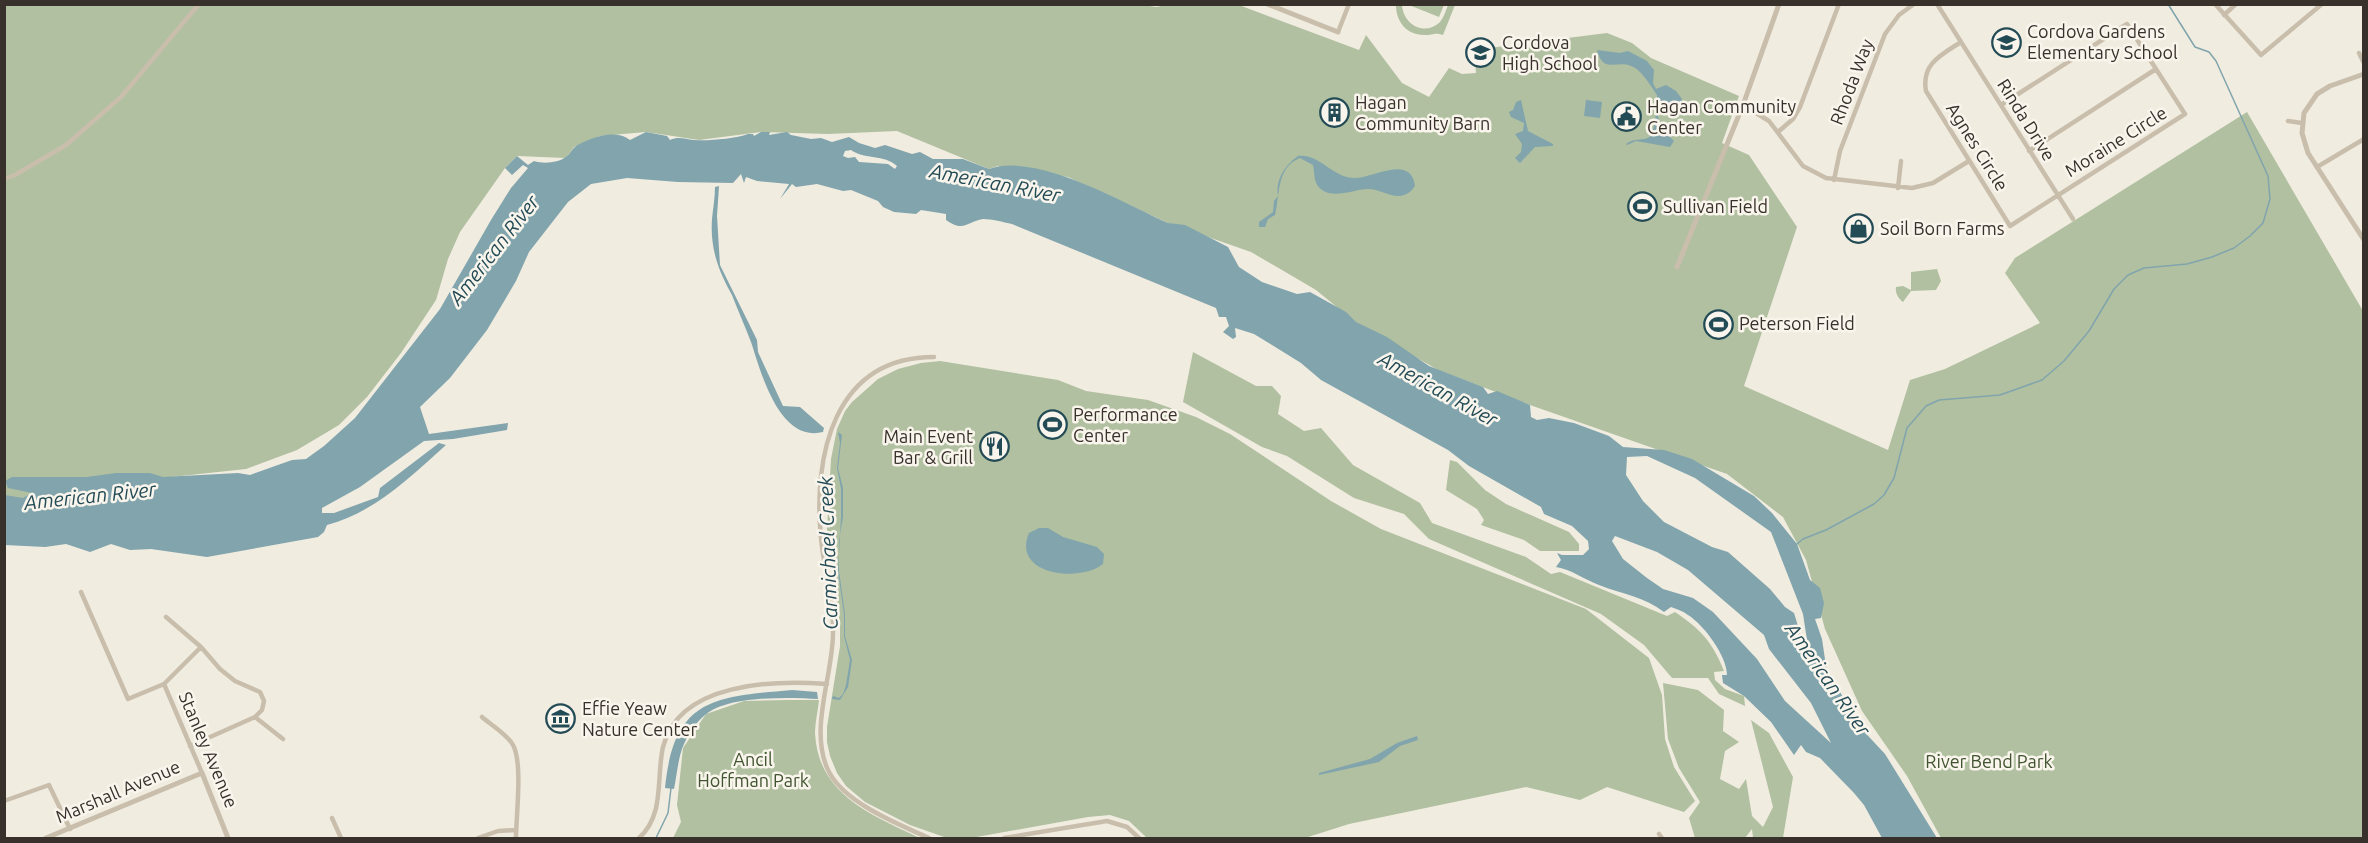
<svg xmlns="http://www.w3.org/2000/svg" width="2368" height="843" font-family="Ubuntu,sans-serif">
  <rect width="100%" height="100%" fill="#f1ece0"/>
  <path fill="#b0c0a0" d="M1137,4L1156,7L1172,4L1239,5L1359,50L1366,35L1402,83L1429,97L1449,68L1462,74L1476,73L1474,50L1607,33L1632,43L1651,58L1739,96L1722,143L1749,155L1797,227L1744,386L1888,450L1910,380L1945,369L2040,323L2005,273L2015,258L2247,112L2363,311V838H1941L1907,776L1862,711L1825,629L1806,560L1783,517L1727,474L1530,405L1438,370L1355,322L1316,290L1251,252L1168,223L1068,177L998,166L989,169L897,131L828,134L761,132L699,140L646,132L600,136L574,147L566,158L517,156L505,168L460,232L448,259L436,300L401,353L367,397L339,425L297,450L246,469L143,480L5,502L4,5Z
    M1396,5H1402C1403,24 1424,37 1440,22C1444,17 1446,10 1448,5H1455L1443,35C1435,32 1433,35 1424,35C1406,35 1396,21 1396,5Z
    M1409,5H1444L1439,17Z
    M1937,269L1941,281L1936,290L1911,291L1903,302C1898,298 1895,293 1896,287L1903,286L1911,290V272Z
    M1193,352L1256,386H1272L1281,396L1278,414L1304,431L1321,428L1353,465L1420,503L1432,523L1526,557L1551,574L1560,572L1667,616L1675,612C1701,630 1712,641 1724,671L1714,672L1715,680L1725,689L1744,696L1745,706L1719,694L1708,678H1672L1644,645L1601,614L1429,539L1404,514L1354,498L1287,456L1262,447L1183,402Z
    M940,361L1058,380L1086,391L1148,400L1196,417L1230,434L1331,501L1381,529L1586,609L1649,658L1662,695L1665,739L1674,767L1695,801L1684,812L1607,787L1580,800L1526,787L1349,824L1305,838H1147L1129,821L1110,815L1088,817L971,838H947L910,825L865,802L846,786L837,773L830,756L827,742V727L840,646V626L827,529L831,459L837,429L845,411L852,402L878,379L898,369L921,363Z
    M1450,460L1457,462L1485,490L1506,504L1569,532L1579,544V551H1540L1524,540L1481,525L1484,520L1477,509L1446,490Z
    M1663,683L1698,690L1724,710L1723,731L1739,742L1725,751L1720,779L1739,789L1746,779L1752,816L1763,827L1773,807L1751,720L1769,733L1793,777L1783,838H1753L1752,829L1745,838H1695L1689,818L1700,802L1679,768L1668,739Z
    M791,700H819C818,711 815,722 815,733C818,795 872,815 920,838H673L681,822L677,805L683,748L706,714L744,701Z"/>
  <path fill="#81a4ad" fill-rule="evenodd" d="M1597,50L1620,53L1628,51L1647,61L1654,70L1653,83L1656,89L1666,85L1676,91L1682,99L1681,102L1663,107L1658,116L1660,127L1674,141L1670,147L1636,141L1627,145L1626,144C1634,137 1644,142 1651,136L1655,123L1657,95C1651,86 1641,69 1631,66C1616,60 1603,74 1597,50Z
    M1521,100L1528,131L1553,144V146L1535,147L1520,163L1515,158L1521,152L1522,144L1515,134L1523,131L1524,123L1511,117L1509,112L1513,110L1516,102Z
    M1586,100L1602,102L1600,118L1584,116Z
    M646,132L667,136L670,140C679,136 684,139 694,140C707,141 735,139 748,134H753L754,136L761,132H770L769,135L787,132L791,135L811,139L821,138L832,142L849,137L859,143L875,148L885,145L912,154L920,152L933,159H963L989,169C1037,152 1123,203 1168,223L1185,225L1228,247L1239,267L1262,282L1297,294L1310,292L1346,312L1356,322L1387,337L1429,366L1483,387L1488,394L1497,391L1530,405L1531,417L1537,420L1549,418L1574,423L1609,436L1623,447L1664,450L1692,459L1754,496L1772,513L1797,544L1810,580L1820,588L1824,603L1821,618L1815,619L1822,639L1826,666L1858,725L1885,754L1937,838H1882L1864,805L1854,793L1820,758L1806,752L1801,745L1794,755L1771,722L1744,696L1723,683L1722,675H1727C1727,656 1704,625 1688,615C1683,611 1676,609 1671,607L1664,612C1645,597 1622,594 1599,585C1585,580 1571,569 1556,567L1561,560L1557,553L1562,555H1583L1589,549L1588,541L1572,526L1544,514L1541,507L1469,466L1448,450L1321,380L1301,363L1254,334L1235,328L1236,337L1233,339L1223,332L1229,326L1226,317H1219L1216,308L1012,224C1003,222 992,219 983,219C968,221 964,233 946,220V214L921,210L916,214L894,212L883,207L878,201L851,190L843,191L817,184L796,187L792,184L780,199L789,184L757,181L746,177L744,183L741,174L733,183L678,182L627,178L591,184L568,202L529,252L516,281L487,330L450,378L420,407L429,434L508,423L507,430L453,439L424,441L360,487L322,508V513H334L378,497L380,488L439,443L446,445C409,478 375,512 327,525L324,532L318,537L207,557L151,549L130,550L111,544L90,552L66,544L45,547L5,545V495L23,498L32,493L8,488L5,481L12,477H87L116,473H150L163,477L238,473L250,475L292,460L306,459L324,446L355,418L440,309L491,220L511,188L528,168L523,165L512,175L505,168L517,156L528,165L534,161C543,164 558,163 566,157C570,154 572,149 576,146C590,138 615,128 630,140ZM851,150C865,160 884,154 897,166L895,169L888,164L859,162L855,157L848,158L843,156L845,151ZM1647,456L1695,478L1771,532L1803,614L1807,640L1802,639L1794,613L1785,607L1770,589L1728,552L1712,547L1664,522L1643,501L1626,475L1627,457ZM1615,536L1657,552L1688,570L1764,635L1769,649L1811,703L1831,743L1785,701L1757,659L1713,612L1693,598L1663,589L1647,578L1623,559L1612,541Z
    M1298,156C1319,153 1333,178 1354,178C1371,179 1411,153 1415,186C1412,191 1407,195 1400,196C1390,197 1379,189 1368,189C1355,189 1335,199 1322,190C1313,184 1315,174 1313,165L1300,158C1276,167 1280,196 1275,215L1268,219L1265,227H1259V222L1273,212L1274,201L1278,196C1275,180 1285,165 1298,156Z
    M719,186L717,216L720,265L757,340L758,352L783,406L800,407L824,428L823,432C779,443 761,372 751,342C745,326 738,311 732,295C718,270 710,248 712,219C713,208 715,198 715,187Z
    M838,432L842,435L838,468L843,488V517L839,541V571L845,614V636L852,660L848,687L840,700L832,699L833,696L839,698L843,694L846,685L850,660L844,636V615L838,571L841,517V489L837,468L840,443Z
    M1039,528H1048L1063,537L1097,547L1104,554L1103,564C1080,583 1011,575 1029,533Z
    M792,690L817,692L818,699C789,697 733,696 709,712C698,719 689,733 684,744C678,757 677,775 674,789L665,788C674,698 714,697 792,690Z
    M1417,736L1418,740L1400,746L1379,762L1319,775V773L1370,759L1397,743Z"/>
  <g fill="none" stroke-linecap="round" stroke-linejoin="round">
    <path stroke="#81a4ad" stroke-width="1.5" d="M1797,544L1803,539L1826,530L1874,504L1884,495L1894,478L1907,428L1926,406L1939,400L2000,395L2042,380L2064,361L2089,331L2114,289L2128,275L2144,268L2187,264L2212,257L2234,248L2250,236L2263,223L2270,199L2268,176L2216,61L2209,52L2195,47L2168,4
      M656,838L668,813L671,788"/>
    <path stroke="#c9beac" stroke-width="4.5" d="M1937,4L2073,219
      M2215,4L2261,55L2322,4
      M2224,15L2236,4
      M1338,32L1349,4
      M1961,42C1941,55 1921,64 1926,91L2010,226L2185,114L2127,24L2001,105
      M2359,53L2364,63
      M1743,105L1769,121L1803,166L1826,178L1912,188L1933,183L1969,161
      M2288,121L2302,123
      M1778,132L1793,119L1800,107L1839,4
      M2029,151L2156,69
      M2317,167L2364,139
      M4,179L15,175L66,145L121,97L199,4
      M1834,180L1840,151L1885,34L1899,15L1914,4
      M1898,188L1901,161
      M81,592L128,699L164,684L201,647
      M166,617L201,647L220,669L235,681L260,692L264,701L262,710L255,717L190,746
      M164,684L202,773
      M255,717L283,739
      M482,717C491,725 507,734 513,745C523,763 516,816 516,838
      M4,801L49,785L70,829
      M332,818L341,838
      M1659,834L1662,838
      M478,838L498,831L516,830
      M639,838C665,815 656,778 663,747C679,682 774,680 827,684
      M929,838C898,824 845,803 829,772C808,731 833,676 833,633C834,600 824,570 821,538C813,457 833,357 934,357
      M1004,838L1107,821L1127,827L1139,838"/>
    <path stroke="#c9beac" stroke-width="5" d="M1267,4L1338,32
      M2364,74L2330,86L2317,94L2304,113L2302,133L2308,153L2364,240
      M1677,267L1743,105L1779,4
      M46,838L202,773L228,838"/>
  </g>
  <defs>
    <symbol id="school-ring" viewBox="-11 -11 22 22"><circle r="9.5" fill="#f9f5ec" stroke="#234b56" stroke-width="1.5"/><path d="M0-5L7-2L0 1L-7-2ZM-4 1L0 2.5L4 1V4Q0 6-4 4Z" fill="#234b56"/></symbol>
    <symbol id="building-ring" viewBox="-11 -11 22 22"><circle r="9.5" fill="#f9f5ec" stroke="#234b56" stroke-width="1.5"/><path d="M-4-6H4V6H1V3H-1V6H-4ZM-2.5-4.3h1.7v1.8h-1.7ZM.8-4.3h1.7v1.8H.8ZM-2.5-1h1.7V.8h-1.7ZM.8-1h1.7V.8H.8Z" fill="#234b56"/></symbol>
    <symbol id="civic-ring" viewBox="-11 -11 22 22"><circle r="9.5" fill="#f9f5ec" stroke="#234b56" stroke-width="1.5"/><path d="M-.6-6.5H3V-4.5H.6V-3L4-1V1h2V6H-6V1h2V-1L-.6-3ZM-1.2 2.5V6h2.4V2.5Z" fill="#234b56"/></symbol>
    <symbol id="stadium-ring" viewBox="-11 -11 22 22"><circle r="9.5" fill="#f9f5ec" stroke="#234b56" stroke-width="1.5"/><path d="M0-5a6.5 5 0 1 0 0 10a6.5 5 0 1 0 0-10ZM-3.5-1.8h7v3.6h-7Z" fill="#234b56"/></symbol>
    <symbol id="shop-ring" viewBox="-11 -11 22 22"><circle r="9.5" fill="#f9f5ec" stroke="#234b56" stroke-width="1.5"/><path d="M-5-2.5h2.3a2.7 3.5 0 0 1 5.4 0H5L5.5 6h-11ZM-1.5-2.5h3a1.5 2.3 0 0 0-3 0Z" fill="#234b56"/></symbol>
    <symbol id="restaurant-ring" viewBox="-11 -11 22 22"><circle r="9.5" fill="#f9f5ec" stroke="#234b56" stroke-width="1.5"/><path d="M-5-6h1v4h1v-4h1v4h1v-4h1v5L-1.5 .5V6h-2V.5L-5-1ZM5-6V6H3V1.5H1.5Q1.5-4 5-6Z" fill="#234b56"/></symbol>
    <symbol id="museum-ring" viewBox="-11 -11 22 22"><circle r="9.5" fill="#f9f5ec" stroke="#234b56" stroke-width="1.5"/><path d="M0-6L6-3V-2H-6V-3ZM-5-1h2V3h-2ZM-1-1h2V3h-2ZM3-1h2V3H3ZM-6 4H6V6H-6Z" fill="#234b56"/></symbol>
  </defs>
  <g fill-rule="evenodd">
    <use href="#school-ring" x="1990" y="26" width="33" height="33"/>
    <use href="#school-ring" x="1464" y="36" width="33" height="33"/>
    <use href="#building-ring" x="1318" y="96" width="33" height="33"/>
    <use href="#civic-ring" x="1610" y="100" width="33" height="33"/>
    <use href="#stadium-ring" x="1626" y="190" width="33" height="33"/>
    <use href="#shop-ring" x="1842" y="212" width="33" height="33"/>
    <use href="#stadium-ring" x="1702" y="308" width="33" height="33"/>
    <use href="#stadium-ring" x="1036" y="408" width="33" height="33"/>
    <use href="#restaurant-ring" x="978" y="430" width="33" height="33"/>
    <use href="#museum-ring" x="544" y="702" width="33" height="33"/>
  </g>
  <g text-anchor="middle" stroke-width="5" stroke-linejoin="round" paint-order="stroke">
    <g font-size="18" fill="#38312b" stroke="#f9f5ec" text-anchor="start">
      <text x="2027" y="38">Cordova Gardens<tspan x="2027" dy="21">Elementary School</tspan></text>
      <text x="1502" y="49">Cordova<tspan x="1502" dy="21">High School</tspan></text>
      <text x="1355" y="109">Hagan<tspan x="1355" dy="21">Community Barn</tspan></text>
      <text x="1647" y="113">Hagan Community<tspan x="1647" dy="21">Center</tspan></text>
      <text x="1663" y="213">Sullivan Field</text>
      <text x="1880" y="235">Soil Born Farms</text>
      <text x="1739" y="330">Peterson Field</text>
      <text x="1073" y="421">Performance<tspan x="1073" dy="21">Center</tspan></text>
      <text x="973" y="443" text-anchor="end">Main Event<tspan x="973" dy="21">Bar &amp; Grill</tspan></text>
      <text x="582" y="715">Effie Yeaw<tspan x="582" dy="21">Nature Center</tspan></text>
    </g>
    <g font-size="18" fill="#38312b" stroke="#f9f5ec">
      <text transform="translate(1852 82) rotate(-69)" y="6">Rhoda Way</text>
      <text transform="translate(2026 120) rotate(58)" y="6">Rinda Drive</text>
      <text transform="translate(2116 142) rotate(-32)" y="6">Moraine Circle</text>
      <text transform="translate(1977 147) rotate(58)" y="6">Agnes Circle</text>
      <text transform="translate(208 750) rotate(67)" y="6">Stanley Avenue</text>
      <text transform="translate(118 792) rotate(-23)" y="6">Marshall Avenue</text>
    </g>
    <g font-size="18" fill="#415430" stroke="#f9f5ec">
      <text x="753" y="766">Ancil<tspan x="753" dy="21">Hoffman Park</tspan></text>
      <text x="1989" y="768">River Bend Park</text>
    </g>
    <g font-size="20" font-style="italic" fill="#234b56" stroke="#f9f5ec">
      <text transform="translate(995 183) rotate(11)" y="7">American River</text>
      <text transform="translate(494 250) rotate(-52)" y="7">American River</text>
      <text transform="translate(1438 389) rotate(29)" y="7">American River</text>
      <text transform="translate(90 496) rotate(-6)" y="7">American River</text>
      <text transform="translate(828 553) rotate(-92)" y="7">Carmichael Creek</text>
      <text transform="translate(1828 679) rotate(55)" y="7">American River</text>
    </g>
  </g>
  <rect width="2368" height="843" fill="none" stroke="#38312b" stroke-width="12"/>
</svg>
